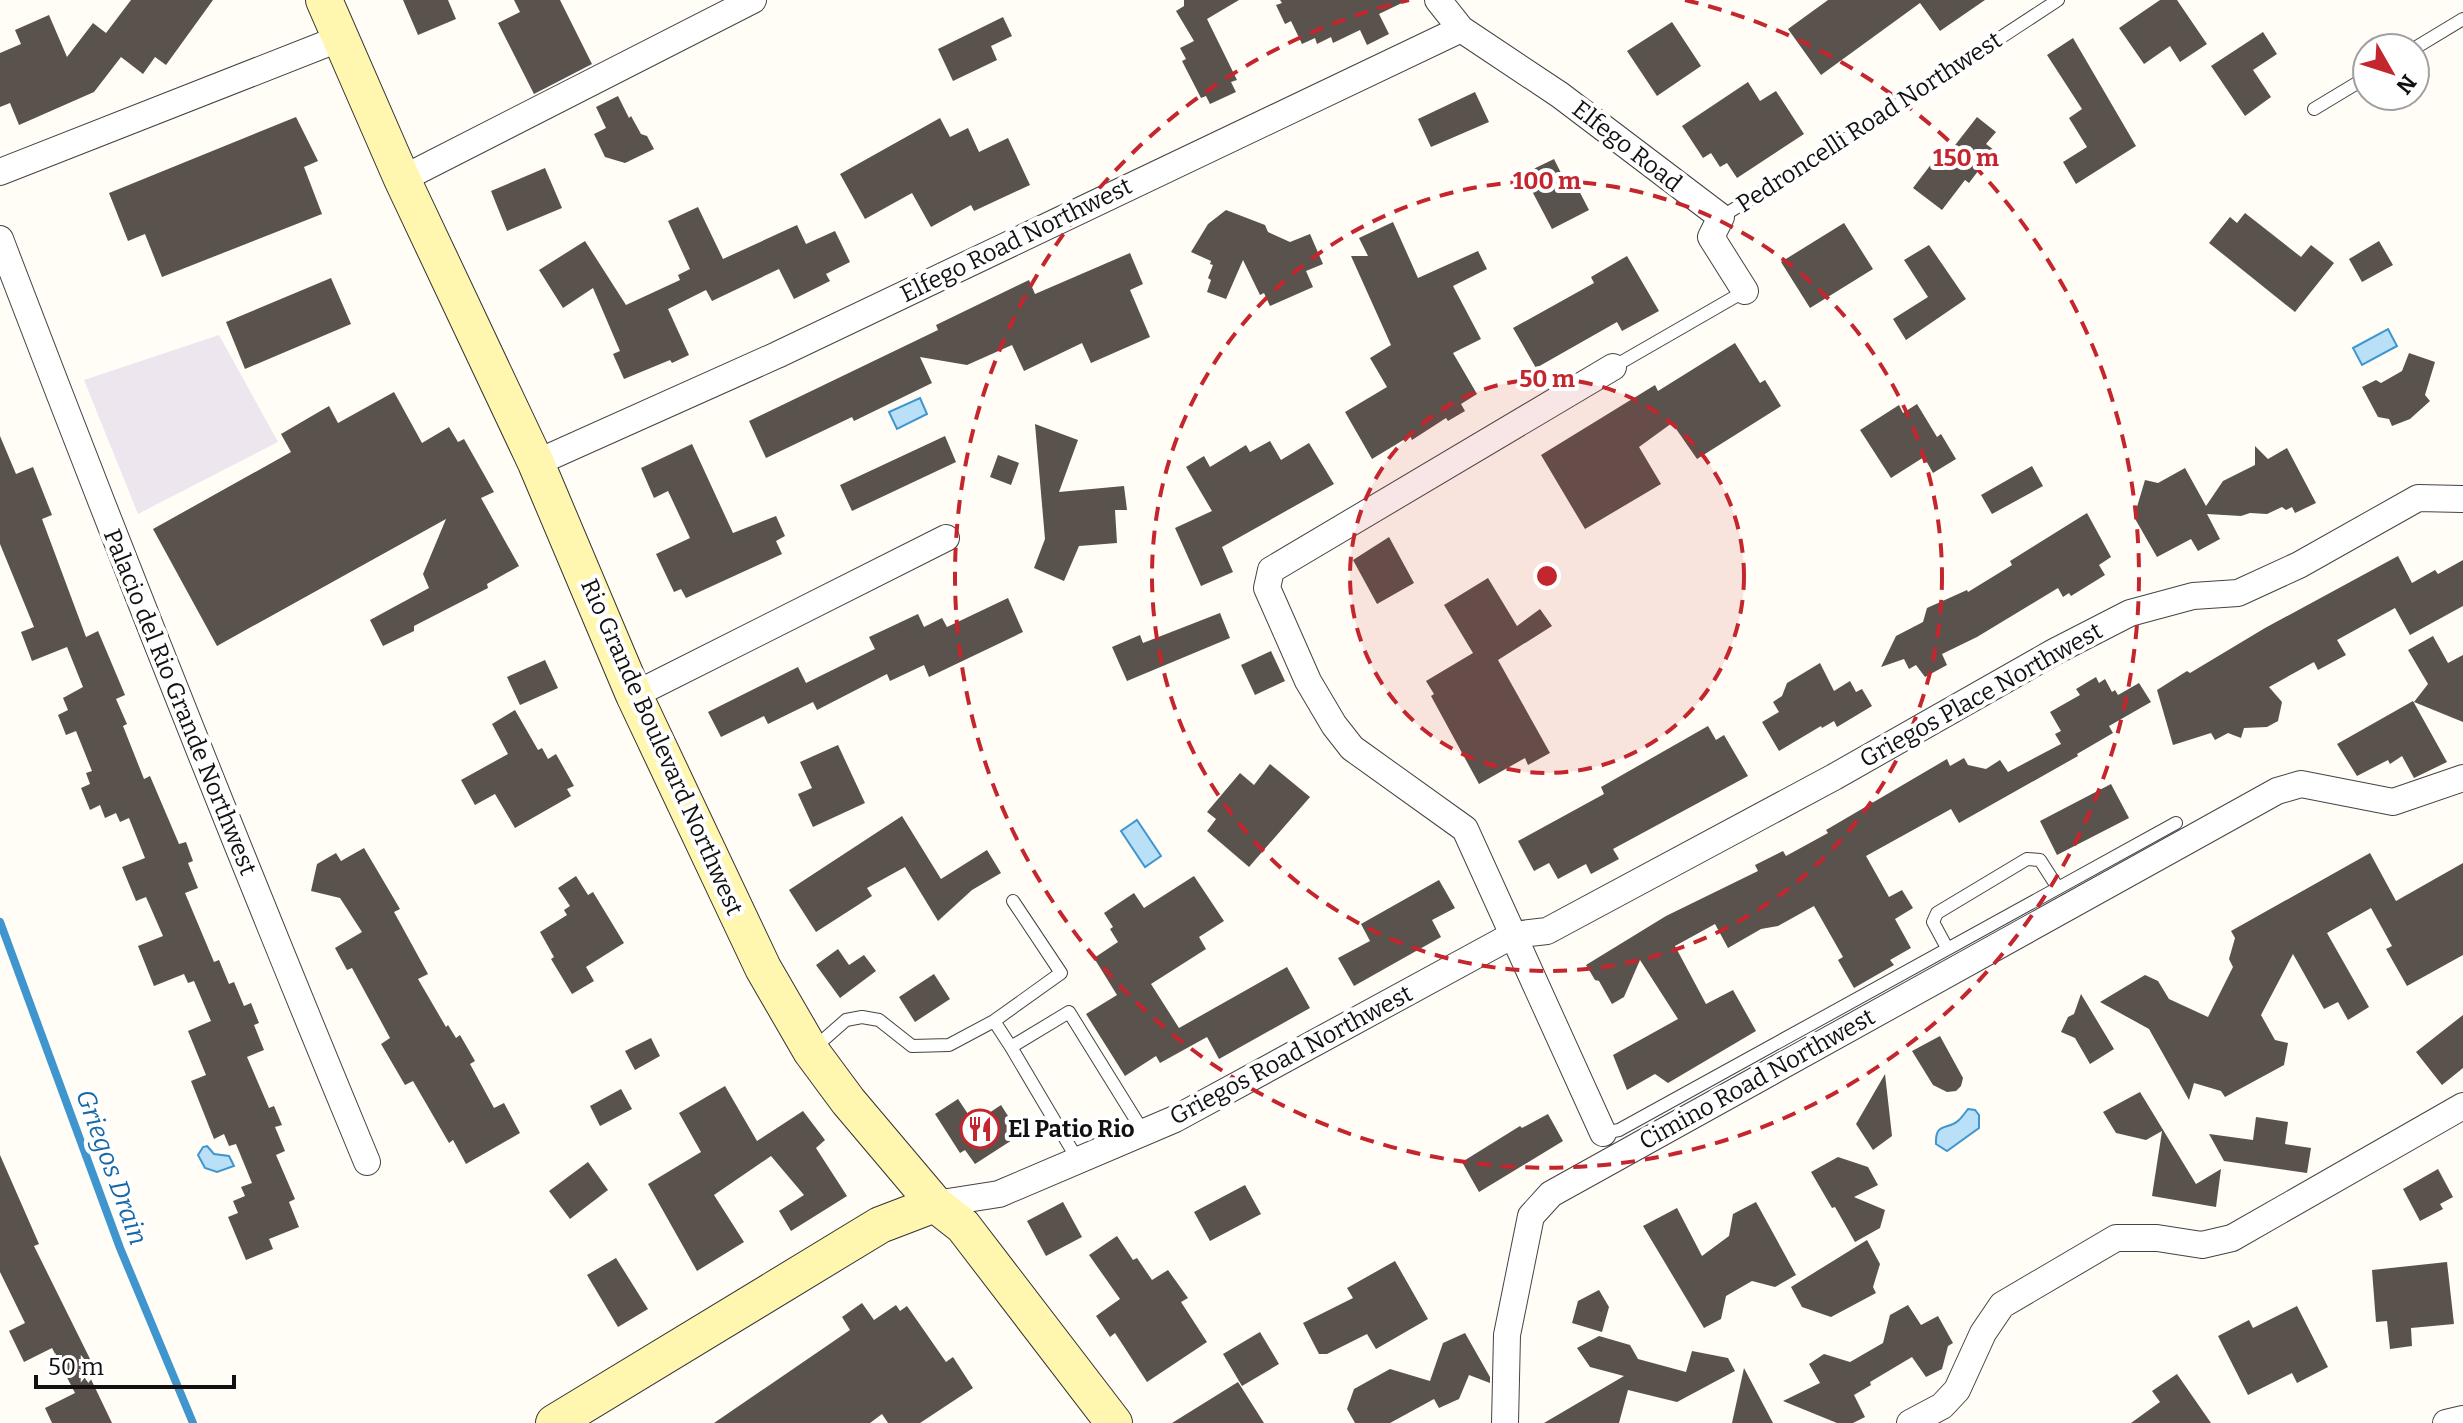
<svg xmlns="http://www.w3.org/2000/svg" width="2463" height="1423" font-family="Bitter,serif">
  <rect width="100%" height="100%" fill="#fffdf5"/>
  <path fill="#eee6ef" d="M219,335L278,442L138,514L84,380Z"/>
  <path fill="#b9e0f7" stroke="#3f96cf" stroke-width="2" d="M2388,329L2397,346L2362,365L2353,348Z
    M920,398L927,414L897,429L889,412Z
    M1137,820L1161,856L1145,867L1121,831Z
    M1968,1109L1975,1110L1979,1115V1128L1947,1151L1936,1144C1935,1121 1948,1131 1959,1120C1962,1117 1965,1113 1968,1109Z
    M207,1146L214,1154L229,1156L234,1166L217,1172L205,1168L198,1155L203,1147Z"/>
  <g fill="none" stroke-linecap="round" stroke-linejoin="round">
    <path stroke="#3f96cf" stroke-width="8" d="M0,922L120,1248L193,1423"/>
  </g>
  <path fill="#5a524d" d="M131,0H213L166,65L155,57L143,74L121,57L94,92L19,125L10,103L0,107V53L21,44L15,30L49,15L67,57L93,23L106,33Z
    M403,0H448L456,19L418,35Z
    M514,0H560L592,64L534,94L498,23L520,12Z
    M1184,0H1239L1207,19L1237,80L1231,82L1236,92L1210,104L1206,96L1201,98L1182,61L1186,59L1180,48L1194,41L1176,11L1184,6Z
    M1280,0H1408L1379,14L1389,34L1367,45L1360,30L1333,43L1331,37L1317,44L1315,38L1302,44L1291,21L1285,24L1276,5L1282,3Z
    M1828,0H1985L1940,31L1920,3L1821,75L1788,29Z
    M2160,0H2177L2207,44L2180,62L2170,46L2144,64L2119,28Z
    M1003,17L1012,36L991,46L997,60L953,81L938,49Z
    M1672,22L1701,66L1657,96L1627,51Z
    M2263,32L2277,54L2253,70L2271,97L2245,116L2211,66Z
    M2073,38L2136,146L2076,184L2063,162L2087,147L2069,118L2082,109L2047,55Z
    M1748,82L1760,101L1776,91L1804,134L1737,178L1727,163L1720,167L1711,153L1703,158L1682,126Z
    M1475,92L1489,122L1431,147L1418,119Z
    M618,96L629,118L631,116L641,134L647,136L654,149L625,163L605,157L594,134L606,128L596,107Z
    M296,117L318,161L304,167L322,214L162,277L145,234L128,241L109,193Z
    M1977,117L1996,132L1986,144L1994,150L1969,183L1965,180L1942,210L1913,188L1932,163L1938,167Z
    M940,118L950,137L968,128L979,152L1008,138L1030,185L974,211L971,205L931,227L912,193L865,219L840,174Z
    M1554,159L1566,183L1573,179L1589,210L1552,229L1523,174Z
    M545,168L562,208L507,231L491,191Z
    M698,207L723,259L797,225L806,244L835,231L850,262L826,274L830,281L794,299L779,269L712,301L706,290L668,309L689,355L672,363L670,360L624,379L613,354L620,351L593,288L563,308L539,270L585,241L626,305L680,280L678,275L690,269L668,221Z
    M1226,210L1265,225L1268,232L1290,242L1310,234L1323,264L1306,271L1313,287L1270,306L1264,293L1260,295L1243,260L1226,299L1207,292L1211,280L1208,278L1213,265L1210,264L1211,261L1191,252L1208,224Z
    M2245,213L2301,257L2311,245L2334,263L2295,312L2209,243L2230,217L2237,223Z
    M1393,222L1418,278L1478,251L1487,269L1453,286L1481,339L1453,353L1477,394L1461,404L1465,411L1448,421L1446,418L1412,440L1410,436L1372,459L1345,412L1387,387L1370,358L1391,345L1351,256H1368L1359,238Z
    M1844,223L1873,269L1810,308L1781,262Z
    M2379,241L2393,265L2362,282L2349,259Z
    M1929,245L1966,299L1906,340L1893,319L1928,297L1904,260Z
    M1130,253L1143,284L1130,290L1150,337L1091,363L1082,343L1024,371L1012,345L967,365L920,357L932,383L854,421L852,417L766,458L749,421L938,330L936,325L1029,280L1035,294Z
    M1627,256L1659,311L1622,331L1617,322L1536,368L1513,328L1594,283L1591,277Z
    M331,278L351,324L245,369L226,322Z
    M1735,343L1760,383L1765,380L1781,406L1697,459L1672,423L1639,447L1661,484L1585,529L1541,455L1655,385L1658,391Z
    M2409,353L2435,362L2425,395L2430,401L2410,419L2392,426L2389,419L2378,417L2362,387L2376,380L2381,383L2402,371Z
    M394,392L422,443L449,427L458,442L464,439L494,492L481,498L519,566L487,584L488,588L414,626V631L383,646L370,620L429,588L423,574L446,519L217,646L153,529L291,452L281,434L329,406L338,423Z
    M1917,404L1937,437L1941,434L1956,459L1933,473L1924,457L1891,478L1860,430L1899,405L1903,413Z
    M1035,424L1078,440L1059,492L1124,486L1127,510H1115L1117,543L1079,546L1064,581L1034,568L1045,539Z
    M0,436L16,474L33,467L52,515L42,519L86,637L98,631L125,695L116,699L127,724L123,726L144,779L150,776L179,844L186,842L193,861L188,863L198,888L185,893L214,962L219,960L229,984L234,982L244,1006L251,1003L259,1023L254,1025L264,1050L247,1057L269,1108L274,1106L282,1125L275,1127L285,1151L276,1155L295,1199L289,1202L299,1227L269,1239L273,1249L246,1260L228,1217L238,1213L233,1201L245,1196L241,1187L252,1183L236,1144L229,1146L224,1134L214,1139L191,1081L206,1075L188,1031L211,1021L194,981L188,983L184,974L154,986L138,946L163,936L146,897L136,901L122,867L145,858L129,818L120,822L116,813L105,818L100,805L90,810L81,788L90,784L86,773L92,771L76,731L66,735L58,715L68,710L63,698L83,687L67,647L32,661L21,632L34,627L0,544Z
    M945,436L956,462L852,511L840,485Z
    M1270,441L1281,460L1309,443L1334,484L1222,547L1233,572L1201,586L1175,528L1212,511L1186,467L1204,456L1210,467L1246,445L1250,452Z
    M692,444L733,533L776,516L785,536L776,541L782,554L686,598L681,589L674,592L656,554L690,538L668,491L654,498L641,468Z
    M2255,446L2268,459L2287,448L2316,503L2295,513L2292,507L2286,510L2282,507L2267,514L2250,513L2241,516L2207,514L2220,539L2198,551L2191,539L2157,557L2134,517L2145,480L2158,483L2185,468L2206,506L2223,481L2255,465Z
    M998,455L1019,463L1011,485L990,477Z
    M2032,466L2043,486L1992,514L1981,495Z
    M2087,513L2111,557L2099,565L2105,575L2071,596L2069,593L2063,597L2058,588L1977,637L1942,654L1947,665L1925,677L1916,665L1909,669L1904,659L1881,667L1896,636L1923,622L1927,608L1967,590L1968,592L2012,565L2010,561Z
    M1389,537L1414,583L1377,604L1353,560Z
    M2398,556L2412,583L2435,570L2438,574L2463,560V606L2410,635L2395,608L2337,640L2346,655L2318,670L2314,662L2269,687L2282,702L2278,721L2267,727L2244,728L2241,738L2228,733L2215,740L2211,733L2173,745L2157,690L2187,671L2190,673L2265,628Z
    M1488,578L1517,626L1540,609L1552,626L1498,660L1550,753L1528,765L1525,758L1479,784L1431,696L1434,694L1426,681L1473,653L1444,605Z
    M1008,598L1023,632L929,677L924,665L890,681L887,674L817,710L813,702L768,724L764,716L721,737L708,712L798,667L806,683L875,649L869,637L918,614L924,627L942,618L947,627Z
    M1220,613L1230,638L1127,681L1112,647L1140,635L1143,643Z
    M2433,636L2448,663L2463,655V722L2414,702L2428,684L2408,650Z
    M1271,651L1285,681L1255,695L1241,665Z
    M545,660L558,688L520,705L507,677Z
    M1820,663L1834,691L1850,681L1856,692L1862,689L1872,706L1837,727L1834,721L1822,728L1821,726L1779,751L1762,722L1779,712L1773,702L1782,696L1787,683Z
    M2096,677L2099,683L2105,679L2112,692L2115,690L2118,695L2139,683L2151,702L2109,726L2113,733L2077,754L2078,756L1959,823L1951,809L1866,856L1889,897L1902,890L1913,908L1895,919L1911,948L1890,960L1894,965L1854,988L1838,960L1843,957L1814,906L1778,926L1761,929L1728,948L1715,924L1675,946L1706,1004L1733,990L1756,1031L1668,1083L1655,1074L1627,1090L1613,1055L1678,1019L1640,960L1624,997L1612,1004L1599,981L1595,980L1586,965L1666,916L1758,871L1755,865L1783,851L1786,856L1828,833L1826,830L1947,759L1950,766L1964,758L1968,765L1986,769L2000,760L2008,772L2061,744L2055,734L2061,731L2050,712L2080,695L2076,689Z
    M2413,701L2447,762L2414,778L2402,756L2390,764L2388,760L2357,776L2337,744Z
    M515,710L538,750L542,748L548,759L556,754L574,786L567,789L571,796L515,828L495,794L475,805L461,780L508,754L492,724Z
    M1708,726L1716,740L1724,735L1748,776L1613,849L1619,859L1591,874L1586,864L1558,879L1549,863L1534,871L1518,841L1604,794L1601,787Z
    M838,745L865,803L813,827L798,794L812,788L800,762Z
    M1270,764L1310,797L1249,867L1207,831L1216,819L1207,812L1240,773L1254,785Z
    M2111,784L2129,818L2057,855L2040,821Z
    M902,816L941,879L987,850L1001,873L972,890L938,921L905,867L867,888L872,896L816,932L789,890Z
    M364,848L400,909L394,912L428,974L418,979L446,1027L448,1025L456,1038L460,1035L475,1061L470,1064L494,1108L504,1103L520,1133L466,1164L453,1140L449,1143L413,1081L405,1085L381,1044L390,1038L352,968L347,970L335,948L362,932L340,898L311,891L317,864L336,853L341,861Z
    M2370,853L2396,901L2463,863V955L2407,986L2386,949L2392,946L2371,908L2327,933L2369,1007L2348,1020L2338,1002L2324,1009L2293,954L2261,1015L2275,1040L2288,1043L2284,1065L2225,1097L2221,1091L2194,1083L2189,1100L2149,1029L2100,1002L2145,975L2158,981L2169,999L2208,1017L2233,967L2229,959L2235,938L2231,931Z
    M576,876L588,895L593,892L624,943L586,967L594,981L572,994L551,959L554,957L540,932L567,915L564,910L570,906L558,888Z
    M1194,876L1224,921L1199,937L1206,949L1151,984L1179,1028L1287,967L1310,1008L1219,1059L1207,1037L1160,1063L1156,1056L1125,1076L1086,1014L1117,995L1094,958L1118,942L1110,929L1113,927L1104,913L1134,893L1144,908Z
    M1439,880L1455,908L1432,920L1441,937L1354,986L1338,958L1370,941L1361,924Z
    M838,949L849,965L864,955L876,971L840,998L816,965Z
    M934,974L950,999L915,1022L899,997Z
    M2081,994L2114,1049L2090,1064L2075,1038L2061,1032L2068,1017L2074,1014Z
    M2463,1015V1068L2442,1085L2416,1052Z
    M1940,1036L1963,1078L1961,1086L1956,1091L1947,1092L1933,1085L1912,1051Z
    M651,1038L660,1056L635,1070L625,1051Z
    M1885,1074L1892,1136L1873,1150L1856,1124Z
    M725,1086L757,1141L803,1111L825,1140L816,1148L847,1196L791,1231L779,1211L804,1195L771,1156L714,1195L744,1242L697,1271L648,1184L701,1152L679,1113Z
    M621,1089L632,1109L600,1126L590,1106Z
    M2140,1092L2196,1184L2221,1169L2216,1207L2152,1196L2162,1131L2146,1140L2116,1133L2103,1112Z
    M958,1099L974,1123L1001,1105L1020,1135L975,1164L965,1150L960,1153L935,1114Z
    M1548,1114L1563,1141L1479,1192L1462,1162L1520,1126L1522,1128Z
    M2256,1117L2288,1122L2285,1144L2311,1148L2307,1173L2224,1161L2209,1134L2253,1140Z
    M0,1155L39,1244L34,1246L95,1369L88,1373L112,1423H52L45,1408L75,1393L52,1348L24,1362L9,1331L25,1323L0,1272Z
    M1838,1157L1868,1167L1878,1185L1854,1197L1885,1210L1880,1228L1855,1242L1835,1207L1832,1208L1811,1172Z
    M588,1162L608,1190L570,1219L549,1191Z
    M2438,1169L2453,1197L2440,1204L2443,1209L2420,1221L2403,1189Z
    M1245,1185L1261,1214L1210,1241L1194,1212Z
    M1063,1202L1082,1237L1046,1256L1027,1221Z
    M1756,1202L1796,1275L1775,1287L1752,1281L1726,1296L1721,1319L1704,1328L1643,1226L1677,1208L1702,1256L1729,1236L1733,1214Z
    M1117,1236L1133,1260L1137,1258L1152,1280L1168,1270L1188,1298L1181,1302L1207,1342L1147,1382L1115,1333L1110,1337L1096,1316L1120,1299L1089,1255Z
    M1867,1240L1880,1264L1873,1287L1876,1293L1831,1317L1802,1307L1791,1287Z
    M616,1258L648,1309L618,1327L587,1275Z
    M1395,1261L1428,1319L1376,1349L1367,1334L1327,1354H1319L1303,1323L1353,1298L1347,1288Z
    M2447,1262L2454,1324L2411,1328L2412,1346L2390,1349L2387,1321L2376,1322L2372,1270Z
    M1599,1290L1609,1307L1602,1332L1572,1323L1578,1301Z
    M862,1303L874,1320L896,1305L900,1311L907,1306L946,1362L953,1357L973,1388L920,1423H888L882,1414L870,1423H714L850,1330L842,1317Z
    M1908,1305L1921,1325L1938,1316L1953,1343L1948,1346L1942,1369L1926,1377L1912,1357L1870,1382L1871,1385L1854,1395L1865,1417L1853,1423H1837L1783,1401L1820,1383L1809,1364L1824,1354L1850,1362L1883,1343L1890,1315Z
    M2297,1306L2328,1367L2297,1383L2292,1373L2248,1395L2218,1336L2249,1320L2253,1328Z
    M1260,1332L1279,1364L1242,1386L1223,1354Z
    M1465,1333L1490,1377V1383L1469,1375L1459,1399L1439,1408L1434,1399L1390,1423H1355L1347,1409L1354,1389L1390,1369L1430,1381L1443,1343Z
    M1599,1336L1630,1345L1638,1359L1686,1372L1692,1351L1728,1358L1735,1371L1677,1402L1628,1390L1619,1423H1544L1624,1376L1590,1367L1577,1348Z
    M1744,1368L1773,1423H1732Z
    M2177,1374L2211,1423H2131L2160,1402L2152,1391Z
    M1238,1382L1264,1423H1172Z"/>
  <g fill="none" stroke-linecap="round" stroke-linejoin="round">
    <defs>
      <path id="lane" d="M2415,48L2463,19
        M2314,109L2367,77
        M1721,217L1812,161L2058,0
        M1613,367L1745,291
        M1947,948L1933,922L1937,913L2027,859L2040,860L2058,888
        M994,1021L1011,1047
        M813,1049L846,1020L862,1017L879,1020L912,1046L949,1045L994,1021L1061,973L1013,901
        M1603,1133L1619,1130L2176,823
        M1079,1162L1011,1047L1069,1012L1144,1133"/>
      <path id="street" d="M1461,29L1560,95L1721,217L1711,237L1745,291
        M0,172L341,38
        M402,179L753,0
        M0,239C118,548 240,856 367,1162
        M536,463L777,355L1461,29L1438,0
        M634,695L946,538
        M1603,1133L1465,829L1352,748L1334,725L1308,681L1267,588L1271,570L1613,367
        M935,1204L999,1194L1175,1119L1513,935L1547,931L1834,777L2054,652L2130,613L2193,596L2238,593L2299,565L2418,498L2462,499
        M1505,1423L1507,1335L1531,1216L1551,1194L2277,791L2301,784L2393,802L2463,778
        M1910,1423L1942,1406L1957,1390L1983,1333L2002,1305L2116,1238H2157L2202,1245L2232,1238L2463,1106
        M2446,1423L2463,1419"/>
      <path id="secondary" d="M324,0L402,179L536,463L634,695L763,968L811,1051L848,1101L935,1204L963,1226L1114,1423
        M554,1423L880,1225L935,1204"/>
    </defs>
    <use href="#lane" stroke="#444" stroke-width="14"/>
    <use href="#street" stroke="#444" stroke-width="28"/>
    <use href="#secondary" stroke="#333" stroke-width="38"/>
    <use href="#lane" stroke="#fff" stroke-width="12"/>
    <use href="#street" stroke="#fff" stroke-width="26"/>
    <use href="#secondary" stroke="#fff6b0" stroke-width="36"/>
  </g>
  <circle cx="1547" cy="576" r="197" fill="#c4262e" fill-opacity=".12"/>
  <g fill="none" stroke="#c4262e" stroke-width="4" stroke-dasharray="14 10">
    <circle cx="1547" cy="576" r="197"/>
    <circle cx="1547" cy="576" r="395"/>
    <path d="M1685 0A592 592 0 1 1 1409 0"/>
  </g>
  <defs>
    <symbol id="restaurant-ring" viewBox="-11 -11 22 22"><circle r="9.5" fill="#fff" stroke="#c4262e" stroke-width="1.5"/><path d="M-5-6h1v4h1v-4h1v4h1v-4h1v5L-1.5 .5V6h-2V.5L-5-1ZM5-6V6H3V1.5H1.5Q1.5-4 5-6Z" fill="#c4262e"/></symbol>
  </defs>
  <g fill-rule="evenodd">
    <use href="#restaurant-ring" x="958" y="1107" width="44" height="44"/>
  </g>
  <g text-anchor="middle" stroke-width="8" stroke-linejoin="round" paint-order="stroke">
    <g font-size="24" fill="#111" stroke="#fff">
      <text transform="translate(1869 122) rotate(-33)" y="8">Pedroncelli Road Northwest</text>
      <text transform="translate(1627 146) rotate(38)" y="8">Elfego Road</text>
      <text transform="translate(1016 240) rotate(-26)" y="8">Elfego Road Northwest</text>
      <text transform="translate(1981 695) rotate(-29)" y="8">Griegos Place Northwest</text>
      <text transform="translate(180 702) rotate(68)" y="8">Palacio del Rio Grande Northwest</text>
      <text transform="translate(662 747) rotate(66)" y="8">Rio Grande Boulevard Northwest</text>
      <text transform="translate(1291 1055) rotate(-28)" y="8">Griegos Road Northwest</text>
      <text transform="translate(1757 1079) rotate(-29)" y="8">Cimino Road Northwest</text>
    </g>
    <g font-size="24" font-weight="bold" fill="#111" stroke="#fff" text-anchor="start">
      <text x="1008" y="1137">El Patio Rio</text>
    </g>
    <g font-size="26" font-style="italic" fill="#1768a6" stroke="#fff">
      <text transform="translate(112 1167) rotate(70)" y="9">Griegos Drain</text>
    </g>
  </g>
  <circle cx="1547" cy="576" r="12" fill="#c4262e" stroke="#fff" stroke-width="4"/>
  <g font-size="24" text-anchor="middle" font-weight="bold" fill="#c4262e" stroke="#fff" stroke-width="8" stroke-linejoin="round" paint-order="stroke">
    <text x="1966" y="166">150 m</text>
    <text x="1547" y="189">100 m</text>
    <text x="1547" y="387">50 m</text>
  </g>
  <g transform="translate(2391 72) rotate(129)"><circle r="38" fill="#ffffff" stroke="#a0a0a0" stroke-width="2"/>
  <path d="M0-6L14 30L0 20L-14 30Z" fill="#c4262e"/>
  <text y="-12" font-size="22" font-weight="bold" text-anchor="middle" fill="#111111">N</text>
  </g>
  <path d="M36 1375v12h198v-12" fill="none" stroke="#111111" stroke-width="4"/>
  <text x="48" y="1375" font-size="24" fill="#111111" stroke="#ffffff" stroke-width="6" paint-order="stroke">50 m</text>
</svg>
